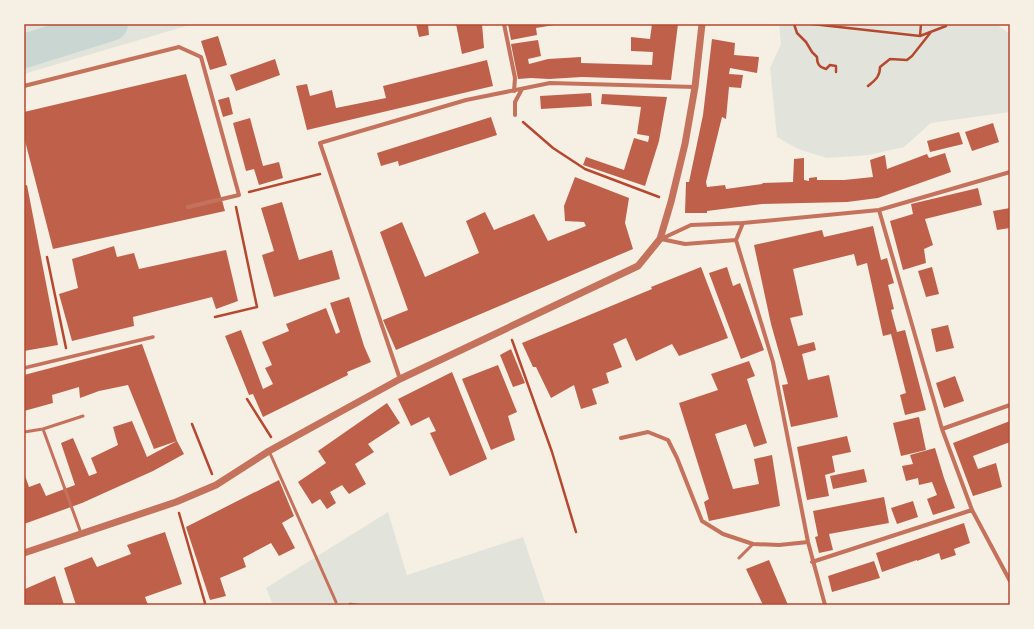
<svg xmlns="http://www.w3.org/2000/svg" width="1034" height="629" font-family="'Source Sans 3',sans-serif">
  <rect width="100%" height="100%" fill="#f6efe4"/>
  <path fill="#e2e4dc" d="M24,24H193L24,74Z
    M779,24H996L1010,34V112L931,123L904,147L869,155L827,158L798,149L777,137L770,68L781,44Z
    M388,512L407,575L523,537L546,605H273L266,588Z"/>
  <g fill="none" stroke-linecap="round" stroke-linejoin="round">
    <path stroke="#c9d6d2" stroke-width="34" d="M24,51L111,24"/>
  </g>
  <path fill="#bf614a" d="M416,24H428L429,35L419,37Z
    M456,24H482L484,48L462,54Z
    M508,24H554V25L536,28L537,35L511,40Z
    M652,24H678L671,80L582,77L549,79L531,78L518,79L511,44L538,40L541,56L528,59L529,64L548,59L581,57V63L652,65L653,52L631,51V37L650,39Z
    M218,36L227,65L210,70L201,41Z
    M712,39L735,43L734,55L759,57L757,73L730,68L729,74L743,75L741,88L729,87L726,119L722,117L706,182L707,187L725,185L726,189L762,184L763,183L793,182L794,159L804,158V180L809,181V178L817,177V180H844L873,177L870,160L885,155L887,169L927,154L929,158L945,153L951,172L878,198L847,202L762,204L707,211V199V213H685L686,182H689L703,115Z
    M275,59L280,75L236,91L230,75Z
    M487,60L493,86L307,130L296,86L307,84L310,96L332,90L336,108L386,98L383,86Z
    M186,74L225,211L53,249L24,137V112Z
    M591,93L592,106L541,109L540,96Z
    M602,94L667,97L659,141L645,186L583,165L586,157L624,170L634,138L648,142L649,138V136L637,134L641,107L601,104Z
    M229,97L233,114L223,117L218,100Z
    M491,117L497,135L399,166L398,161L381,166L377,153Z
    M250,118L263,166L279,162L283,178L259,185L254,169L246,171L233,123Z
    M993,123L999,142L972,151L965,132Z
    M959,132L963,144L930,152L927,141Z
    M575,177L629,198L625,223L633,249L396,350L383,320L408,310L380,232L402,222L425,277L479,253L466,221L485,212L494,230L534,214L548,241L586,226L584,222L565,221L564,206Z
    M27,185L58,345L24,351V186Z
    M978,188L982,205L925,219L933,245L924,249L926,263L903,270L890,221L913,214L911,204Z
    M282,202L299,260L332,250L340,279L274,297L262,255L274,251L261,208Z
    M1010,208V228L997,230L993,211Z
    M873,226L881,260L887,258L894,283L888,285L894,309L891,310L897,332L905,330L926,410L905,415L900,395L906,393L891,334L883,336L867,263L857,266L854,254L793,269L803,315L790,318L798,346L814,342L816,350L802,354L808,380L829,375L838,417L791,427L782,385L788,384L771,324L754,245L822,230L824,237Z
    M114,246L117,257L134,253L139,269L226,250L238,301L216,309L212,297L133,317L134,326L72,341L59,294L78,288L72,259Z
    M701,267L728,338L679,356L672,344L636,361L626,338L613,344L622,367L606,373L609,383L592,389L597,404L581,409L574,385L551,398L536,367H533L522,343L652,289L651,287Z
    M727,267L733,286L740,283L764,350L741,359L709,273Z
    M932,267L939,294L926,297L918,271Z
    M349,297L364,346L371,362L347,372L348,375L263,417L253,394L249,395L225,336L241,330L263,389L273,384L265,368L272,365L262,342L289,331L286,324L326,308L336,334L340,332L330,303Z
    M948,325L954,348L936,352L931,329Z
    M142,344L177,441L154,449L128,385L99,391L80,398L79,387L52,395L53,403L24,411V375Z
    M511,349L525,383L513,387L500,355Z
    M749,361L755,376L747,379L767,443L754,447L746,424L715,434L733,489L759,484L754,459L772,455L780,506L709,521L704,502L709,499L679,403L718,390L711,374Z
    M498,365L517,412L508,416L515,440L491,450L462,379Z
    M452,372L487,459L450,476L430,433L436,431L429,417L411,426L398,399Z
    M955,376L964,401L944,408L936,383Z
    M387,403L400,423L368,444L374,452L355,464L366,484L349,494L342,485L330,492L336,503L327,509L320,499L312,504L298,482L326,463L318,451Z
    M919,417L926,450L901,456L893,423Z
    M132,421L147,457L177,441L184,454L153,471L82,503L24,524V473L29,487L40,483L46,496L75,485L61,443L73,438L89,476L97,473L91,458L118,445L113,427Z
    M1010,421V442L973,456L978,469L996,463L1002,487L973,496L953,443Z
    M847,436L851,452L832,456L835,472L825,475L829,496L807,500L797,447Z
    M935,448L944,478L955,508L933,515L927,499L937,495L932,482L919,485L918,478L906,481L902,466L913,464L910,455Z
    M864,469L867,482L833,489L830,476Z
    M279,480L294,516L282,523L295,548L279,556L271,543L243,558L246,567L220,578L226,596L210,600L186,527Z
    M884,497L889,523L829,534L833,550L819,553L815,537L818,536L813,511Z
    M913,501L918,517L897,524L891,508Z
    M964,523L970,543L954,549L956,555L941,560L939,553L917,561V560L882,572L876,553Z
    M165,532L182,584L145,597L148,605H76L64,568L92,557L97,567L131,554L127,545Z
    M769,560L788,605H763L746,569Z
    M874,561L880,578L832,592L828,576Z
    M55,576L64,605H24L25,589Z"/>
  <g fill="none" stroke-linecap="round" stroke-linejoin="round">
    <path stroke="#b5482f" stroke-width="2.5" d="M794,24L797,33L806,42L812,52L817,57C817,64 819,67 826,69L830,65L836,66V72
      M812,24L920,36L946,26V24
      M920,36L921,24
      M868,86C875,80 880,77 880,67L890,59L907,60L912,56L931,32
      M523,122L553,148L585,169L659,197
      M249,192L320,174
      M47,257L66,348
      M215,317L257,307L236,207
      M512,340L552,452L576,532
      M247,399L271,437
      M192,424L212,474
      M179,513L205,603L204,605
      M350,604L358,605"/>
    <path stroke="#c5725c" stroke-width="3" d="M43,429L81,533
      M24,432L43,429L83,416
      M269,451L336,602
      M739,558L753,544"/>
    <path stroke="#c5725c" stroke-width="3.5" d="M24,368L153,337"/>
    <path stroke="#c5725c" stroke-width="4" d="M504,24L515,78L514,91
      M24,86L179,47L201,57L239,195L188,207
      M515,115V102L522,89
      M879,210L942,429L972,510L1010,581
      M743,223L736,240L773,362L808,542L825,605
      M661,239L691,225L743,223L879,210L1010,172
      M661,239L685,244L736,240
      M400,379L320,143L466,100L550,83L695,87
      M942,429L1010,405
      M621,438L648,432L668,440L677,458L702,521L723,534L753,544L779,545L808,542
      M812,562L972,510"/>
    <path stroke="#c5725c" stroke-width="7" d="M24,553L176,502L216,485L269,451L400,379L638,266L660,239L671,202L685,144L695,87L702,24"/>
  </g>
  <rect width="1034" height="629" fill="none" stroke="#f6efe4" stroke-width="50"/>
  <rect x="25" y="25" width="984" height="579" fill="none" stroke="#b5482f" stroke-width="1.5"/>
</svg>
